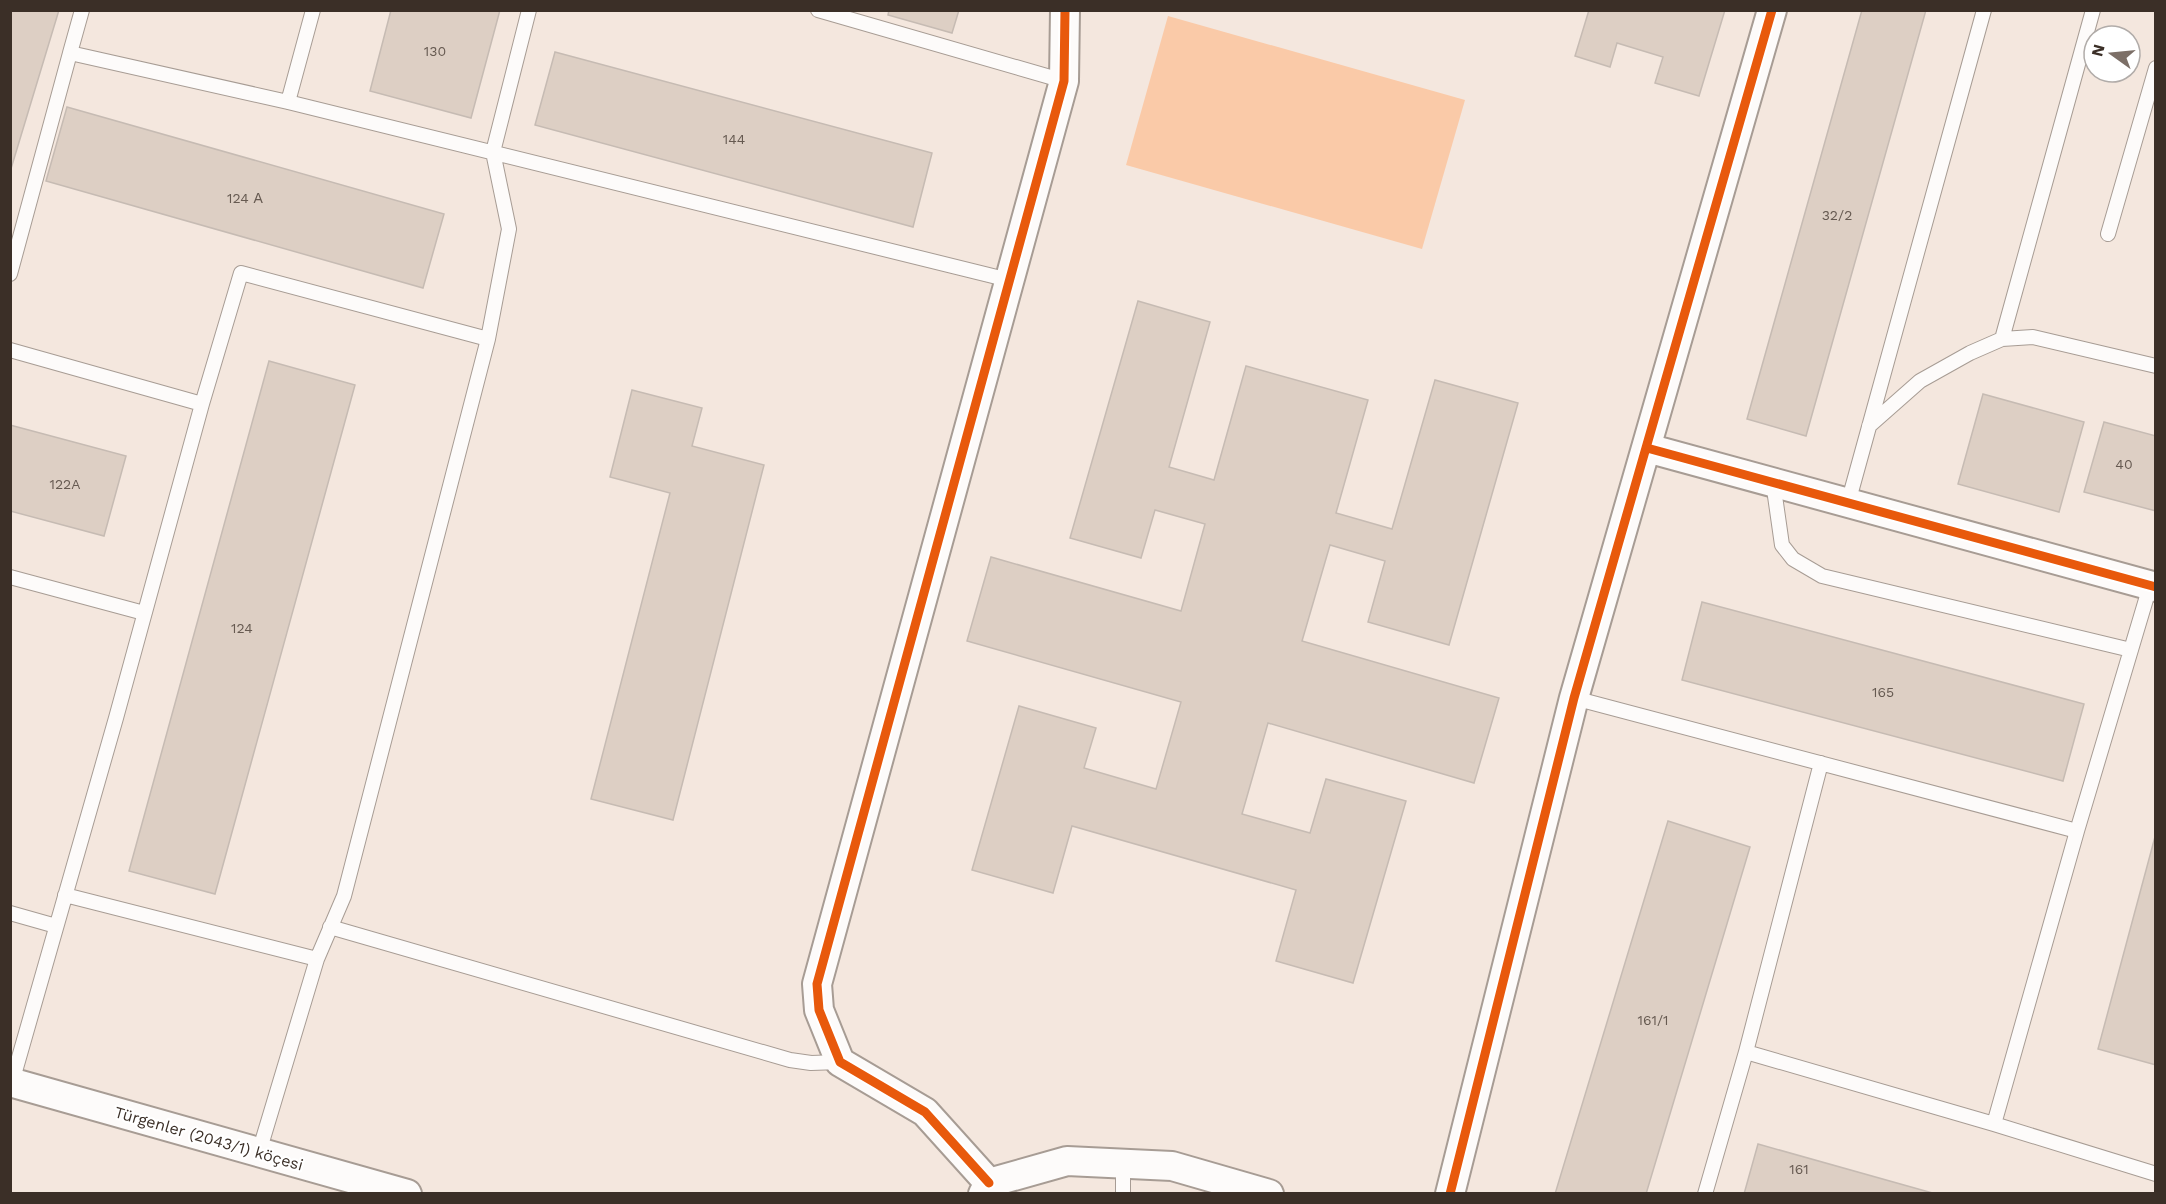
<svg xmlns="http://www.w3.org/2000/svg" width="2166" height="1204" font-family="'Work Sans',sans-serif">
  <rect width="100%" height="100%" fill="#f4e7de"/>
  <path fill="#facaa8" d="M1168,16L1465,100L1422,249L1126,165Z"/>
  <path fill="#ddcfc4" stroke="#c6bbb3" stroke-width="1.5" d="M10,10H59L10,172Z
    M391,10H500L471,118L370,91Z
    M889,10H959L952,33L888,15Z
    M1589,10H1725L1699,96L1655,83L1663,57L1617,43L1610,67L1575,56Z
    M1862,10H1926L1806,436L1747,419Z
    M555,52L932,153L913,227L535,125Z
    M67,107L444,214L423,288L46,181Z
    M1138,301L1210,322L1169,467L1214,480L1246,366L1368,400L1336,513L1392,529L1435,380L1518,403L1449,645L1368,622L1385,561L1330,545L1302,641L1499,698L1474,783L1268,723L1242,814L1310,833L1326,779L1406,801L1353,983L1276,961L1296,890L1072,826L1053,893L972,870L1019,706L1096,728L1084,768L1156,789L1181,702L967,641L991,557L1181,611L1205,524L1155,510L1141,558L1070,538Z
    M269,361L355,385L215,894L129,871Z
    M632,390L702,408L692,446L764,465L673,820L591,799L670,493L610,477Z
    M1983,394L2084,422L2059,512L1958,484Z
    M2104,422L2156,436V511L2084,492Z
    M10,425L126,456L104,536L10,511Z
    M1702,602L2084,704L2063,781L1682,680Z
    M1668,821L1750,847L1646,1194H1555Z
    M2156,833V1065L2098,1049Z
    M1758,1144L1936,1194H1744Z"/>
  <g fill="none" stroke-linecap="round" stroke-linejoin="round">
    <defs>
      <path id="lane" d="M818,10L1064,81
        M70,53L82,10
        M288,102L313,10
        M2108,234L2156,68
        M10,274L70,53L288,102L1009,280
        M2002,339L2093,10
        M10,350L202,404
        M1869,426L1920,381L1970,353L2002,339L2033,337L2156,366
        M1773,482L1782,545L1793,559L1822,576L2131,650
        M1848,503L1984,10
        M10,577L144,613
        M1574,698L2077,831L1994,1124
        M2077,831L2150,586
        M65,895L317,959
        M10,913L56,926
        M330,927L790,1060L811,1063L840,1062
        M1746,1052L1821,763
        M12,1082L116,718L202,404L241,273L488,339
        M259,1152L317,959L344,896L488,339L509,229L493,152L529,10
        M1123,1163V1194
        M1705,1194L1746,1052L1994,1124L2156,1174"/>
      <path id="street" d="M1647,448L2156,587
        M10,1082L407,1194
        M989,1183L925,1112L840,1062L819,1010L817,984L1064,81L1065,10
        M983,1194L989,1183L1067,1161L1172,1166L1269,1194
        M1450,1194L1574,698L1772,10"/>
    </defs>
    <use href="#lane" stroke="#a79c94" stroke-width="16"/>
    <use href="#street" stroke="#a79c94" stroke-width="32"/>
    <use href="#lane" stroke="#fdfbfa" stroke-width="14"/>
    <use href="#street" stroke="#fdfbfa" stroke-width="28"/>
    <defs>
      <path id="cycleway" d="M1647,448L2156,587
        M989,1183L925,1112L840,1062L819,1010L817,984L1064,81L1065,10
        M1450,1194L1574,698L1772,10"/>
    </defs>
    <use href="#cycleway" stroke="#fff" stroke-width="13"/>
    <use href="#cycleway" stroke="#e8590c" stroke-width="9"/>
  </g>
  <g text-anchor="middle" stroke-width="4.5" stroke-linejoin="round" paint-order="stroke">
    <g font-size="14" fill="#665a51">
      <text x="435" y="56">130</text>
      <text x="734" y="144">144</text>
      <text x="245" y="203">124 А</text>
      <text x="1837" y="220">32/2</text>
      <text x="2124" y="469">40</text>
      <text x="65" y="489">122A</text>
      <text x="242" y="633">124</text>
      <text x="1883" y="697">165</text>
      <text x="1653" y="1025">161/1</text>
      <text x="1799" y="1174">161</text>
    </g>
    <g font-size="16" fill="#3b2f27" stroke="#fff">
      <text transform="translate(209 1138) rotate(16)" y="6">Türgenler (2043/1) köçesi</text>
    </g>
  </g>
  <rect width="2166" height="1204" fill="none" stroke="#3b2f27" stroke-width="24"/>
  <g transform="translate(2112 54) rotate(285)"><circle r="28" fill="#ffffff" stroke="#b1aca9" stroke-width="1.5"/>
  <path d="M0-4.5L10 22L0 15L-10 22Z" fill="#7c6f67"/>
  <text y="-9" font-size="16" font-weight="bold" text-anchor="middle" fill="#3b2f27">N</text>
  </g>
</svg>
